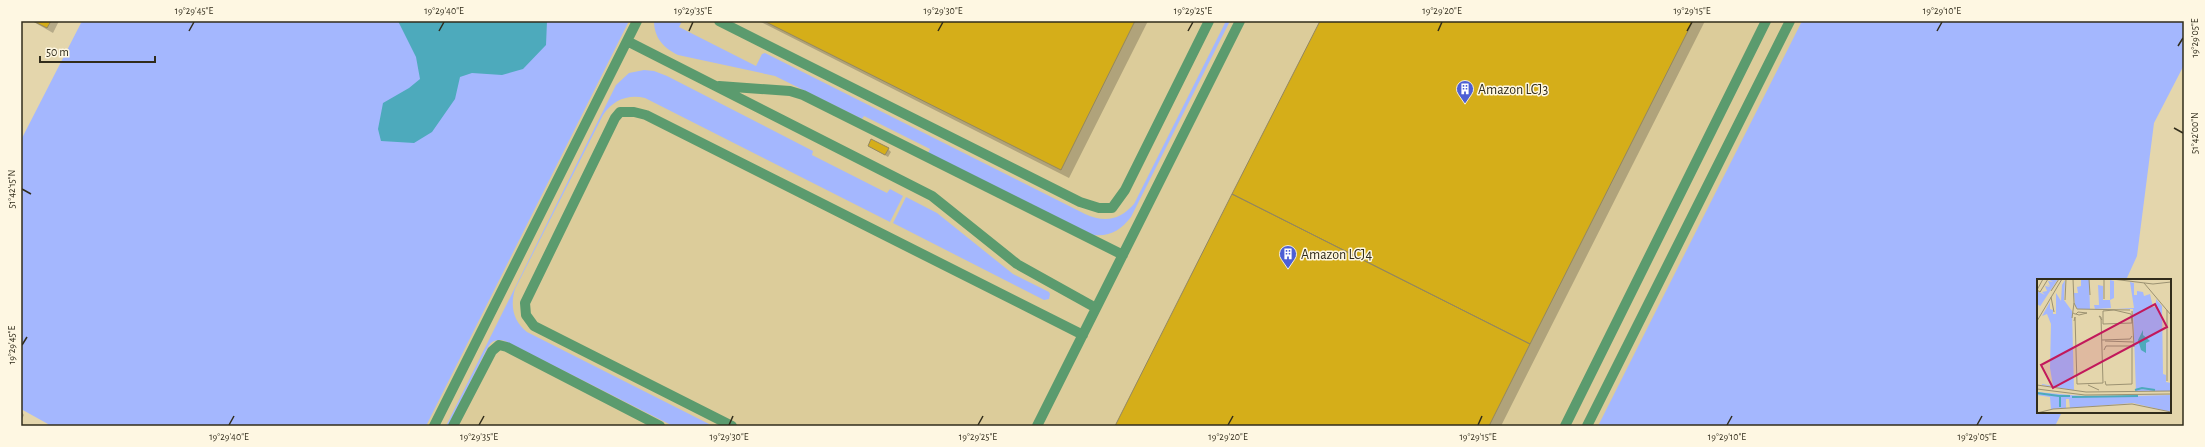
<svg xmlns="http://www.w3.org/2000/svg" width="2205" height="447" font-family="'Alegreya Sans',sans-serif">
  <rect width="100%" height="100%" fill="#e4d6ac"/>
  <path fill="#dccc9a" d="M618,21H1817L1622,426H415Z"/>
  <path fill="#a4b7fe" d="M82,21H629L426,426H47L48,424L21,409V140Z
    M654,21H682L679,27L756,66L762,54L765,53L1085,214C1105,223 1120,220 1134,204L1226,21H1230L1131,217C1121,230 1110,237 1093,235L928,153L930,149L864,116L862,119L775,76L678,55C664,48 654,38 654,21Z
    M1802,21H2184V65L2154,123L2137,256L2126,280H2038V412H2062L2055,426H1598Z
    M644,70L654,71L667,76L813,151L812,155L887,193L890,189L903,196L890,222L645,98C628,94 613,100 603,115L515,289C510,306 513,321 527,332L713,426H673L505,341C498,339 492,340 488,347L448,426H446L616,85L629,73Z
    M906,197L937,213L1013,274L1049,292L1050,294L1049,299L1044,300L893,223Z"/>
  <path fill="#4daabc" d="M398,21H547L546,45L523,69L502,75L472,73L460,77L455,99L432,132L414,143L381,141L378,129L383,103L409,88L420,79L416,57Z"/>
  <path fill="#0003" d="M32,21H59L53,33Z
    M759,21H1148L1069,178Z
    M1321,21H1705L1501,426H1117Z
    M869,146L888,149L891,152L888,157Z
    M21,411L24,415L21,421Z"/>
  <path fill="#d5ae19" stroke="#94875f" d="M33,21H51L47,28Z
    M764,21H1135L1061,170Z
    M1320,21H1693L1530,344L1232,194Z
    M871,139L889,148L885,155L868,146Z
    M1232,194L1530,344L1489,426H1115Z"/>
  <g fill="none" stroke-linecap="round" stroke-linejoin="round">
    <path stroke="#5b9b6e" stroke-width="10" d="M719,21L1080,202L1099,208H1112L1125,190L1209,21
      M627,41L932,196L1017,264L1096,308
      M719,86L790,91L803,95L1123,255
      M434,426L637,21
      M453,426L492,351L499,345L507,347L660,426
      M732,426L534,326L526,315L525,303L615,118L620,112H634L646,115L1083,335
      M1037,426L1240,21
      M1565,426L1766,21
      M1587,426L1790,21"/>
  </g>
  <path fill="none" stroke="#312c1b" stroke-width="1.5" d="M189,31L194,22M439,31L444,22M689,31L693,22M938,31L943,22M1188,31L1193,22M1438,31L1442,22M1687,31L1692,22M1937,31L1942,22M2178,46L2183,38M2174,128L2183,133M22,189L31,194M22,345L27,337M229,425L234,416M479,425L484,416M729,425L733,416M978,425L983,416M1228,425L1233,416M1478,425L1482,416M1727,425L1732,416M1977,425L1982,416"/>
  <defs>
    <symbol id="building-pin" viewBox="-11 -11 22 30"><path d="M0 17L-7.5 6A9.5 9.5 0 1 1 7.5 6Z" fill="#4d5fd4" stroke="#fef7e2"/><path d="M-4-6H4V6H1V3H-1V6H-4ZM-2.5-4.3h1.7v1.8h-1.7ZM.8-4.3h1.7v1.8H.8ZM-2.5-1h1.7V.8h-1.7ZM.8-1h1.7V.8H.8Z" fill="#fff"/></symbol>
  </defs>
  <g fill-rule="evenodd">
    <use href="#building-pin" x="1455" y="79" width="20" height="27"/>
    <use href="#building-pin" x="1278" y="244" width="20" height="27"/>
  </g>
  <g text-anchor="middle" stroke-width="3" stroke-linejoin="round" paint-order="stroke">
    <g font-size="14" fill="#312c1b" stroke="#fef7e2" text-anchor="start">
      <text x="1478" y="94">Amazon LCJ3</text>
      <text x="1301" y="259">Amazon LCJ4</text>
    </g>
  </g>
  <g transform="translate(2037 279)">
    <rect width="134" height="134" fill="#e4d6ac"/>
    <path d="M11,0H21L0,32L3,27L0,25V12L8,16L5,13L10,12L6,10L10,12L8,7L13,8L9,5L13,7L11,2L16,3ZM44,0H52L53,30H41L38,27L37,14H41L40,8L44,7ZM28,1L27,21L35,32L37,111L5,106V105L16,107L13,89L14,45L10,35L5,37L13,23V30L16,31V35H19V14L24,22L25,6ZM73,1L77,2V19L73,21L74,29L58,30L57,26H62L61,6L66,7V21H73ZM93,3L97,4V16H100V12L106,13L107,17L113,15L116,28H119V20L125,27L126,95L129,96V103L134,104V112H99L96,30L79,29H97ZM0,113L56,118L134,116V133L96,124L33,129L32,120H29V129L14,130L13,118L0,116Z" fill="#a4b7fe"/>
    <path d="M106,51V56L113,62L109,64V74L104,71L101,61Z" fill="#4daabc"/>
    <path fill="none" stroke="#4daabc" stroke-width="2" d="M98,111L105,109L118,111M0,114L22,117M35,118L101,117M23,128V117H33"/>
    <path fill="none" stroke="#9c9272" stroke-width="1" d="M36,0L37,24L40,30L93,31M52,0L53,16M67,0V20M75,0L116,5L134,3M107,4L134,36M0,11L3,13L11,0M0,11L6,0M14,12L22,0M14,18L17,33M28,21L29,0M77,31L94,35L95,44L66,45V32ZM130,31V102M95,32L97,68M36,34L38,35H39L42,36L50,34L41,33L39,35M35,39L37,24M0,42L25,0M37,42L38,38L40,105L66,104L64,38L62,37L65,41M65,61L93,60L95,57M68,62L96,63M67,71L69,67H97M68,102L69,106L95,105V67M0,106L49,113L134,112M51,106L62,111M0,110L48,116L134,115M0,134L16,130L95,125L134,133"/>
    <path fill="#c2185b" fill-opacity="0.15" stroke="#c2185b" stroke-width="2" d="M118,25L130,48L16,109L4,86Z"/>
    <rect width="134" height="134" fill="none" stroke="#312c1b" stroke-width="2"/>
  </g>
  <rect width="2205" height="447" fill="none" stroke="#fef7e2" stroke-width="44"/>
  <path d="M40 56v6h115v-6" fill="none" stroke="#312c1b" stroke-width="2"/>
  <text x="46" y="56" font-size="12" fill="#312c1b" stroke="#fef7e2" stroke-width="3" paint-order="stroke">50 m</text>
  <rect x="22" y="22" width="2161" height="403" fill="none" stroke="#312c1b" stroke-width="1.5"/>
  <g font-size="10" text-anchor="middle" fill="#312c1b">
    <text x="194" y="14">19°29'45"E</text>
    <text x="444" y="14">19°29'40"E</text>
    <text x="693" y="14">19°29'35"E</text>
    <text x="943" y="14">19°29'30"E</text>
    <text x="1193" y="14">19°29'25"E</text>
    <text x="1442" y="14">19°29'20"E</text>
    <text x="1692" y="14">19°29'15"E</text>
    <text x="1942" y="14">19°29'10"E</text>
    <text transform="translate(2194 38) rotate(-90)" y="4">19°29'05"E</text>
    <text transform="translate(2194 133) rotate(-90)" y="4">51°42'00"N</text>
    <text transform="translate(11 189) rotate(-90)" y="4">51°42'15"N</text>
    <text transform="translate(11 345) rotate(-90)" y="4">19°29'45"E</text>
    <text x="229" y="440">19°29'40"E</text>
    <text x="479" y="440">19°29'35"E</text>
    <text x="729" y="440">19°29'30"E</text>
    <text x="978" y="440">19°29'25"E</text>
    <text x="1228" y="440">19°29'20"E</text>
    <text x="1478" y="440">19°29'15"E</text>
    <text x="1727" y="440">19°29'10"E</text>
    <text x="1977" y="440">19°29'05"E</text>
  </g>
</svg>
